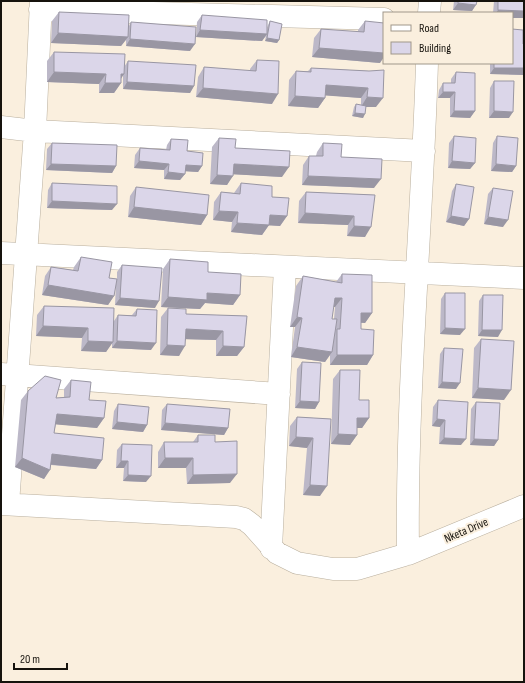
<svg xmlns="http://www.w3.org/2000/svg" width="525" height="683" font-family="'Sofia Sans Condensed',sans-serif">
  <rect width="100%" height="100%" fill="#faefde"/>
  <g fill="none" stroke-linecap="round" stroke-linejoin="round">
    <defs>
      <path id="minor" d="M40,10L384,19
        M429,13L430,1
        M1,127L35,131L424,151
        M1,253L524,278
        M1,374L279,394
        M1,504L236,517L244,519L252,525L277,553L297,563L333,569H357L408,554L524,506
        M8,504L35,131L41,1
        M271,548L285,267
        M408,554C406,390 422,227 427,63"/>
    </defs>
    <use href="#minor" stroke="#b9af9e" stroke-width="23"/>
    <use href="#minor" stroke="#fff" stroke-width="22"/>
  </g>
  <path fill="#bcb8c8" fill-rule="evenodd" d="M454,1H477L472,11L453,10Z
    M494,1H524V18H512V13H493Z
    M59,12L129,26L131,22L190,51L126,46V40L121,46L51,43L52,21Z
    M202,15L267,29L268,25L270,21L279,40L277,43L265,41L266,36L262,41L196,37L197,22Z
    M365,21L380,63L312,57L314,38L321,29L358,32V30Z
    M523,44H524V75L490,74V63H512Z
    M54,52L124,67L128,61L194,86L190,93L123,89V75L121,79V83L114,93H99V84L47,82V61Z
    M257,60L272,104L196,97L198,77L204,67L250,71V69Z
    M311,68L369,71L376,107H366L363,118L352,116L354,107L356,104L361,105V98L325,95V98L318,108L288,106L289,80L296,71H308Z
    M456,72L475,111L470,118L450,117V98H438L439,90L443,83H451V79Z
    M494,81L509,118H489L490,88Z
    M454,136L475,163L470,169L448,168L449,143Z
    M497,136L516,166L512,172L491,171L493,143Z
    M219,138L235,148L282,177L233,174L227,185L210,184L212,147Z
    M171,139L187,151L202,166L198,172L185,171V174L180,180L164,179V170L134,168L135,155L140,148L166,150L167,145Z
    M52,143L116,166L112,173L46,170L47,149Z
    M323,143L341,157L374,188L302,185L303,165L309,156H316L317,152Z
    M52,183L112,210L47,208L48,190Z
    M241,183L272,197L287,216L280,226L269,225L262,235L231,232L232,222L213,220L214,202L221,192L234,193Z
    M456,184L469,219L464,226L446,222L452,191Z
    M136,187L207,215L201,225L128,217L130,196Z
    M493,188L503,227L484,224L488,194Z
    M306,192L375,195L365,237L347,236L348,225L298,223L299,201Z
    M81,257L109,278L117,279V272L122,265L155,308L115,305L116,283L114,296L108,305L42,295L45,276L51,267L73,270L74,267Z
    M170,259L208,272L240,295L233,305L205,303L200,309L161,307L163,269Z
    M342,274L372,313L365,323H361V329L373,355L367,365H330V355L325,362L291,357L295,327H290L296,286L303,276L336,282ZM333,307H335L334,319H332Z
    M445,293L460,335L440,334L441,299Z
    M483,295L498,337L478,336L479,301Z
    M44,306L114,321L118,315H132L137,309L151,350L112,348V343L106,352L81,351L82,338L36,336L37,315Z
    M168,308L186,314L247,316L244,347L237,356H216V340L186,339L179,356L160,355L161,317Z
    M481,339L504,400L472,398L474,348Z
    M444,348L456,389L438,388L440,354Z
    M302,362L319,402L315,409L295,408L297,369Z
    M340,370L359,400L369,418L362,428H357V435L350,445L331,444L333,379Z
    M71,380L89,400L104,418L97,428L56,424L54,433L102,460L96,469L51,465L44,479L15,467L21,400L28,391L56,398L64,397V389Z
    M438,400L461,445L439,444L440,427L432,426L433,407Z
    M476,402L498,440L494,446L470,445L471,409Z
    M118,404L147,425L143,432L112,429L114,411Z
    M167,404L228,428L224,435L161,430L162,410Z
    M297,417L331,419L320,496L303,495L307,448L289,446L290,426Z
    M198,435L215,442L230,483L187,484L186,468H158V452L164,442H193Z
    M122,444L146,482L123,481L124,468H116L117,450Z"/>
  <path fill="#9996a3" d="M458,3L476,5L472,11L453,10Z
    M498,10L524,11V18H512V13H496Z
    M200,30L267,34L262,41L196,37Z
    M58,33L128,37L121,46L51,43Z
    M267,38L279,40L277,43L265,41Z
    M130,39L195,44L190,51L126,46Z
    M319,48L384,53V57L380,63L312,57Z
    M494,68H524V75L490,74Z
    M54,72L106,74L99,84L47,82Z
    M121,74H124L118,83H121L114,93H99L105,83Z
    M127,82L194,86L190,93L123,89Z
    M326,85L368,88L361,98L319,95Z
    M203,88L278,94L272,104L196,97Z
    M443,92H455L450,98H438Z
    M295,96L325,98L318,108L288,106Z
    M367,97L383,98L376,107H361Z
    M454,111H475L470,118L450,117Z
    M494,111L513,112L509,118H489Z
    M355,113L365,114L363,118L352,116Z
    M139,161L169,164L164,170L134,168Z
    M452,161L475,163L470,169L448,168Z
    M51,164L116,166L112,173L46,170Z
    M234,164L289,167L282,177L227,174Z
    M496,164L516,166L512,172L491,171Z
    M186,165L202,166L198,172L181,171Z
    M168,172L185,174L180,180L164,179Z
    M217,175L233,176L227,185L210,184Z
    M308,176L381,179L374,188L302,185Z
    M52,201L117,204L112,210L47,208Z
    M134,207L207,215L201,225L128,217Z
    M219,211L238,212L232,222L213,220Z
    M305,213L354,216L348,225L298,223Z
    M270,215L287,216L280,226L263,225Z
    M451,216L469,219L464,226L446,222Z
    M488,217L508,220L503,227L484,224Z
    M237,223L269,225L262,235L231,232Z
    M354,226L371,227L365,237L347,236Z
    M48,285L114,296L108,305L42,295Z
    M207,293L240,295L233,305L205,303L200,309L161,307L168,297Z
    M120,298L159,301L155,308L115,305Z
    M335,298H342L335,307H328Z
    M361,313H372L365,323L354,322Z
    M297,317L302,318L295,327H290Z
    M43,326L88,328L82,338L36,336Z
    M445,328L465,329L460,335L440,334Z
    M186,329L223,331L216,340L179,339Z
    M482,330H502L498,337L478,336Z
    M88,341L113,342L106,352L81,351Z
    M117,341L156,343L151,350L112,348Z
    M167,345L185,346L179,356L160,355Z
    M223,346L244,347L237,356H216Z
    M297,347L332,352L325,362L291,357Z
    M337,355H373L367,365H330Z
    M442,382L460,383L456,389L438,388Z
    M478,388L511,390L504,400L472,398Z
    M300,401L319,402L315,409L295,408Z
    M57,414L104,418L97,428L51,424Z
    M357,418H369L362,428H351Z
    M437,419L445,420L440,427L432,426Z
    M117,422L147,425L143,432L112,429Z
    M165,423L228,428L224,435L161,430Z
    M338,434L357,435L350,445L331,444Z
    M296,437L313,438L307,448L289,446Z
    M444,438L466,439L461,445L439,444Z
    M474,439L498,440L494,446L470,445Z
    M52,454L102,460L96,469L45,464Z
    M22,458L50,470L44,479L15,467Z
    M165,458H193L186,468H158Z
    M121,461H128L124,468H116Z
    M237,474L230,483L187,484L193,475Z
    M128,475L151,476L146,482L123,481Z
    M310,485L327,486L320,496L303,495Z"/>
  <path fill="#dbd6e9" stroke="#9996a3" d="M458,1H477L476,5L458,3Z
    M498,1H524V11L498,10Z
    M59,12L129,15L128,37L58,33Z
    M202,15L267,20V34L200,30Z
    M270,21L282,24L279,40L267,38Z
    M365,21L384,23V53L319,48L321,29L364,32Z
    M131,22L196,27L195,44L130,39Z
    M512,29L523,30V44H524V68H494V63H512Z
    M54,52L125,54L124,74H121V83H105L106,74L54,72Z
    M257,60L279,61L278,94L203,88L204,67L256,71Z
    M128,61L196,65L194,86L127,82Z
    M311,68L369,71L384,70L383,98L367,97L368,88L326,85L325,98L295,96L296,71L311,72Z
    M456,72L475,73V111H454L455,92H443V83H455Z
    M494,81H514L513,112L494,111Z
    M356,104L366,106L365,114L355,113Z
    M454,136L476,138L475,163L452,161Z
    M497,136L518,138L516,166L496,164Z
    M219,138L236,139L235,148L290,151L289,167L234,164L233,176L217,175Z
    M171,139L188,140L187,151L203,153L202,166L186,165L185,174L168,172L169,164L139,161L140,148L170,150Z
    M52,143L117,145L116,166L51,164Z
    M323,143L342,144L341,157L382,159L381,179L308,176L309,156H323Z
    M52,183L117,186V204L52,201Z
    M241,183L272,186V197L289,198L287,216L270,215L269,225L237,223L238,212L219,211L221,192L240,194Z
    M456,184L474,187L469,219L451,216Z
    M136,187L209,195L207,215L134,207Z
    M493,188L513,191L508,220L488,217Z
    M306,192L375,195L371,227L354,226V216L305,213Z
    M81,257L112,262L109,278L117,279L114,296L48,285L51,267L78,271Z
    M170,259L208,262V272L241,274L240,295L207,293V300L168,297Z
    M122,265L162,268L159,301L120,298Z
    M342,274L372,275V313H361V329L374,330L373,355H337V329H340L342,298H335L332,319H337L332,352L297,347L302,318L297,317L303,276L342,283Z
    M445,293H465V329L445,328Z
    M483,295H503L502,330H482Z
    M44,306L114,308L113,342L88,341V328L43,326Z
    M168,308L186,309V314L247,316L244,347L223,346V331L186,329L185,346L167,345Z
    M137,309L157,310L156,343L117,341L118,315L136,316Z
    M481,339L514,341L511,390L478,388Z
    M444,348L463,349L460,383L442,382Z
    M302,362L321,363L319,402L300,401Z
    M340,370H360L359,400H369V418H357V435L338,434Z
    M45,376L61,380L56,398L70,397L71,380L91,382L89,400L106,401L104,418L57,414L54,433L104,438L102,460L52,454L50,470L22,458L28,391Z
    M438,400L468,402L466,439L444,438L445,420L437,419Z
    M476,402L500,403L498,440L474,439Z
    M118,404L149,407L147,425L117,422Z
    M167,404L230,409L228,428L165,423Z
    M297,417L331,419L327,486L310,485L313,438L296,437Z
    M198,435H215V442L237,441V474L193,475V458H165L164,442H198Z
    M122,444L152,445L151,476L128,475V461H121Z"/>
  <g text-anchor="middle" stroke-width="4" stroke-linejoin="round" paint-order="stroke">
    <g font-size="12" fill="#16130d" stroke="#faefde">
      <text transform="translate(466 530) rotate(-23)" y="4">Nketa Drive</text>
    </g>
  </g>
  <rect width="525" height="683" fill="none" stroke="#16130d" stroke-width="4"/>
  <rect x="383" y="12" width="130" height="52" fill="#faefde" stroke="#9f978a"/>
  <rect x="391" y="25" width="20" height="6" fill="#ffffff" stroke="#9f978a"/>
  <text x="419" y="32" font-size="12" fill="#16130d">Road</text>
  <rect x="391" y="42" width="20" height="12" fill="#dbd6e9" stroke="#9f978a"/>
  <text x="419" y="52" font-size="12" fill="#16130d">Building</text>
  <path d="M14 663v6h53v-6" fill="none" stroke="#16130d" stroke-width="2"/>
  <text x="20" y="663" font-size="12" fill="#16130d" stroke="#faefde" stroke-width="3" paint-order="stroke">20 m</text>
</svg>
